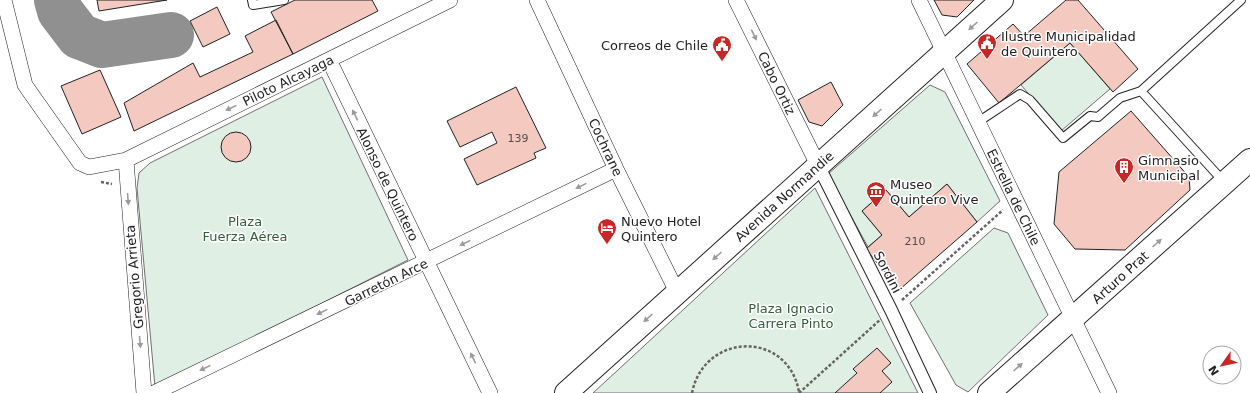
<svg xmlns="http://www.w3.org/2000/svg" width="1250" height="393" font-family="'DejaVu Sans',sans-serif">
  <rect width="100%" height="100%" fill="#fff"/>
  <path fill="#e0efe3" stroke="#6f6f6f" d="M1070,43L1110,89L1061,131L1021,85Z
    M322,77L408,260L155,387L137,188L139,173L150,163Z
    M930,85L945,92L1000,201L977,222L947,184L909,217L886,190L862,211L882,235L868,247L828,174Z
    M815,188L918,393H593Z
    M994,228L1008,233L1048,315L968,392L956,385L910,303Z"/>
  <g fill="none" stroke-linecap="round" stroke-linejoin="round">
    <path stroke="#909090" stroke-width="46" d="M57,0L60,11L79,36L102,45L171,35"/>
  </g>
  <path fill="#f3c9c0" stroke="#222" d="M97,0H167L99,11Z
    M295,0H372L378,11L293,54L271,12Z
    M934,0H974L957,17L942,15Z
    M1066,0H1078L1138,69L1113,92L1070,43L999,103L967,64L1013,24L1024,36Z
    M217,7L230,34L203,47L190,21Z
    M276,20L293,54L134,131L124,103L193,63L200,77L253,52L245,36Z
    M100,70L121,117L82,134L61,86Z
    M831,82L843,105L822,126L809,122L798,100Z
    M516,87L546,148L534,153L536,158L477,185L464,159L497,143L492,132L460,147L447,121Z
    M1131,111L1189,177L1190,190L1125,250L1075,249L1054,224L1059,172Z
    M221 147a15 15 0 1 1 30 0a15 15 0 1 1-30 0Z
    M947,184L977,222L899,290L866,249L882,235L862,211L886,190L909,217Z
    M877,348L891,363L882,371L892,382L880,393H835L857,373L853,369Z"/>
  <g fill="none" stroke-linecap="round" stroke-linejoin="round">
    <defs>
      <path id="service" d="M252,0L253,5L284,0
        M978,122L1020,94L1030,100L1063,138L1090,116L1098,117L1120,98L1141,91
        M1224,182L1141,91L1241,0"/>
      <path id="pedestrian" d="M818,165L891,310L930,393"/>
      <path id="minor" d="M4,0L25,85L80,163L89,167L126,160L450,0
        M537,0L616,169L677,292
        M736,0L818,165
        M919,0L1109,393
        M329,60L490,393
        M126,160L144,393
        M154,393L616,169"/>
      <path id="primary" d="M566,393L1002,0
        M989,393L1250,160"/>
    </defs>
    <use href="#service" stroke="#222" stroke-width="10"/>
    <use href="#pedestrian" stroke="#222" stroke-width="14"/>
    <use href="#minor" stroke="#222" stroke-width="16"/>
    <use href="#primary" stroke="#222" stroke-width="24"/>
    <path stroke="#646464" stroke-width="2.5" stroke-dasharray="3 2" stroke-linecap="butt" d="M101,182L112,184
      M902,300L1003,210
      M692,393C704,332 788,330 799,392
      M799,393L881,319"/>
    <use href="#service" stroke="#fff" stroke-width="8"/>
    <use href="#pedestrian" stroke="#fff" stroke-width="12"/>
    <use href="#minor" stroke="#fff" stroke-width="15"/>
    <use href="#primary" stroke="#fff" stroke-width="22"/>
  </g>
  <defs><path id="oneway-solid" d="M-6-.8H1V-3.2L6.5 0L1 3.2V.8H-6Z"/></defs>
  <g fill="#9c9c9c">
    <use href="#oneway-solid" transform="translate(973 26) rotate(138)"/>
    <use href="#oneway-solid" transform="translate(754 35) rotate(64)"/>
    <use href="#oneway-solid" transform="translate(231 108) rotate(154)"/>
    <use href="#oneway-solid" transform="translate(877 113) rotate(138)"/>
    <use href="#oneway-solid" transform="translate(355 115) rotate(-116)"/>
    <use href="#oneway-solid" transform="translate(581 186) rotate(154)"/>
    <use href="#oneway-solid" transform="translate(128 199) rotate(85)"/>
    <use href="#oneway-solid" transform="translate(465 243) rotate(154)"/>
    <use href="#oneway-solid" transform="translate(1157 243) rotate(-42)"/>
    <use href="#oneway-solid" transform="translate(717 256) rotate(138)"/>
    <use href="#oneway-solid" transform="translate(322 312) rotate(154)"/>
    <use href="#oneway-solid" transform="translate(648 318) rotate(138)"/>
    <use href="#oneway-solid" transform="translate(140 342) rotate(85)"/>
    <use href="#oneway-solid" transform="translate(473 358) rotate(-116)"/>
    <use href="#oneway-solid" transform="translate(1018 367) rotate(-42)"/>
    <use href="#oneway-solid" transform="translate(205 368) rotate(154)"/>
  </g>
  <defs>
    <symbol id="civic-pin" viewBox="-11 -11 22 30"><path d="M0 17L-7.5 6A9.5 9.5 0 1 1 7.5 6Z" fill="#c62828" stroke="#fff"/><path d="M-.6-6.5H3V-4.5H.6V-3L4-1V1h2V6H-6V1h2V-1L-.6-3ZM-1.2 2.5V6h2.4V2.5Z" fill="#fff"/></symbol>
    <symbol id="building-pin" viewBox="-11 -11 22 30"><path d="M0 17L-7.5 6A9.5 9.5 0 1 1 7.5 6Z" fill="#c62828" stroke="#fff"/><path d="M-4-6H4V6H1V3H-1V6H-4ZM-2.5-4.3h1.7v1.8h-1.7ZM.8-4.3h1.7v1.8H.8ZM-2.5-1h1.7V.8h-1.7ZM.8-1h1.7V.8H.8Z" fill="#fff"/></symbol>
    <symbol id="museum-pin" viewBox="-11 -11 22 30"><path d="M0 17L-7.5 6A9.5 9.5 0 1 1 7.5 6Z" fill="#c62828" stroke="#fff"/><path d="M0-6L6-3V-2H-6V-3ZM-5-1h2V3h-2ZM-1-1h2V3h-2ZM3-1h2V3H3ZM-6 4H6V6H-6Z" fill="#fff"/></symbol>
    <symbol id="hotel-pin" viewBox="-11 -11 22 30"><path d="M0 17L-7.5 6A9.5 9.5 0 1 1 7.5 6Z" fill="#c62828" stroke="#fff"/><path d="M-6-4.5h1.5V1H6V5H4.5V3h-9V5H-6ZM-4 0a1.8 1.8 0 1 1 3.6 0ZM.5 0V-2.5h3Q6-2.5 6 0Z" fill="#fff"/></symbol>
  </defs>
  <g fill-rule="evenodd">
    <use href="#civic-pin" x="976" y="32" width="22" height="30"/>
    <use href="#civic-pin" x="711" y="34" width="22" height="30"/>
    <use href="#building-pin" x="1113" y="156" width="22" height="30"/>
    <use href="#museum-pin" x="865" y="180" width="22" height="30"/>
    <use href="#hotel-pin" x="596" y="217" width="22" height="30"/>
  </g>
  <g text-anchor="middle" stroke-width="3" stroke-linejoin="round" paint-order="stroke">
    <g font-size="11" fill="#564c4a">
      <text x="518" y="142">139</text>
      <text x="915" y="245">210</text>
    </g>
    <g font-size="13" fill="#222" stroke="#fff" text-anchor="start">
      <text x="1001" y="41">Ilustre Municipalidad<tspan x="1001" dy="15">de Quintero</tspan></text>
      <text x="708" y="50" text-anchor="end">Correos de Chile</text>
      <text x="1138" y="165">Gimnasio<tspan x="1138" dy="15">Municipal</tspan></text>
      <text x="890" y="189">Museo<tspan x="890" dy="15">Quintero Vive</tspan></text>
      <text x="621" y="226">Nuevo Hotel<tspan x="621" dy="15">Quintero</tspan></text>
    </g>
    <g font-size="13" fill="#222" stroke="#fff">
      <text transform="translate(288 80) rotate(-26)" y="5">Piloto Alcayaga</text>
      <text transform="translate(777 83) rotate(64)" y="5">Cabo Ortiz</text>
      <text transform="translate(606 147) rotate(65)" y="5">Cochrane</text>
      <text transform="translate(388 184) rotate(64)" y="5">Alonso de Quintero</text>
      <text transform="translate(784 196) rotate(-42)" y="5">Avenida Normandie</text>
      <text transform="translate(1014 197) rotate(64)" y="5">Estrella de Chile</text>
      <text transform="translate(888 272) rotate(63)" y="5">Sordini</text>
      <text transform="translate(134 277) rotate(-95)" y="5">Gregorio Arrieta</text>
      <text transform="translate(1120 277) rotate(-42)" y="5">Arturo Prat</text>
      <text transform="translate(386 282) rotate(-26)" y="5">Garretón Arce</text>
    </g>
    <g font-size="13" fill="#2f5e38" stroke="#fff">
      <text x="245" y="226">Plaza<tspan x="245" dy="15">Fuerza Aérea</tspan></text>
      <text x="791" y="313">Plaza Ignacio<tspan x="791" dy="15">Carrera Pinto</tspan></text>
    </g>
  </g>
  <g transform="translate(1222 365) rotate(237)"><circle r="19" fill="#ffffff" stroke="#a7a7a7"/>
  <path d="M0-3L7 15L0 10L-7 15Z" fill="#c62828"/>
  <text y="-6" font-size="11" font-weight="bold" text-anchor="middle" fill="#222222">N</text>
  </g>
</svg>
